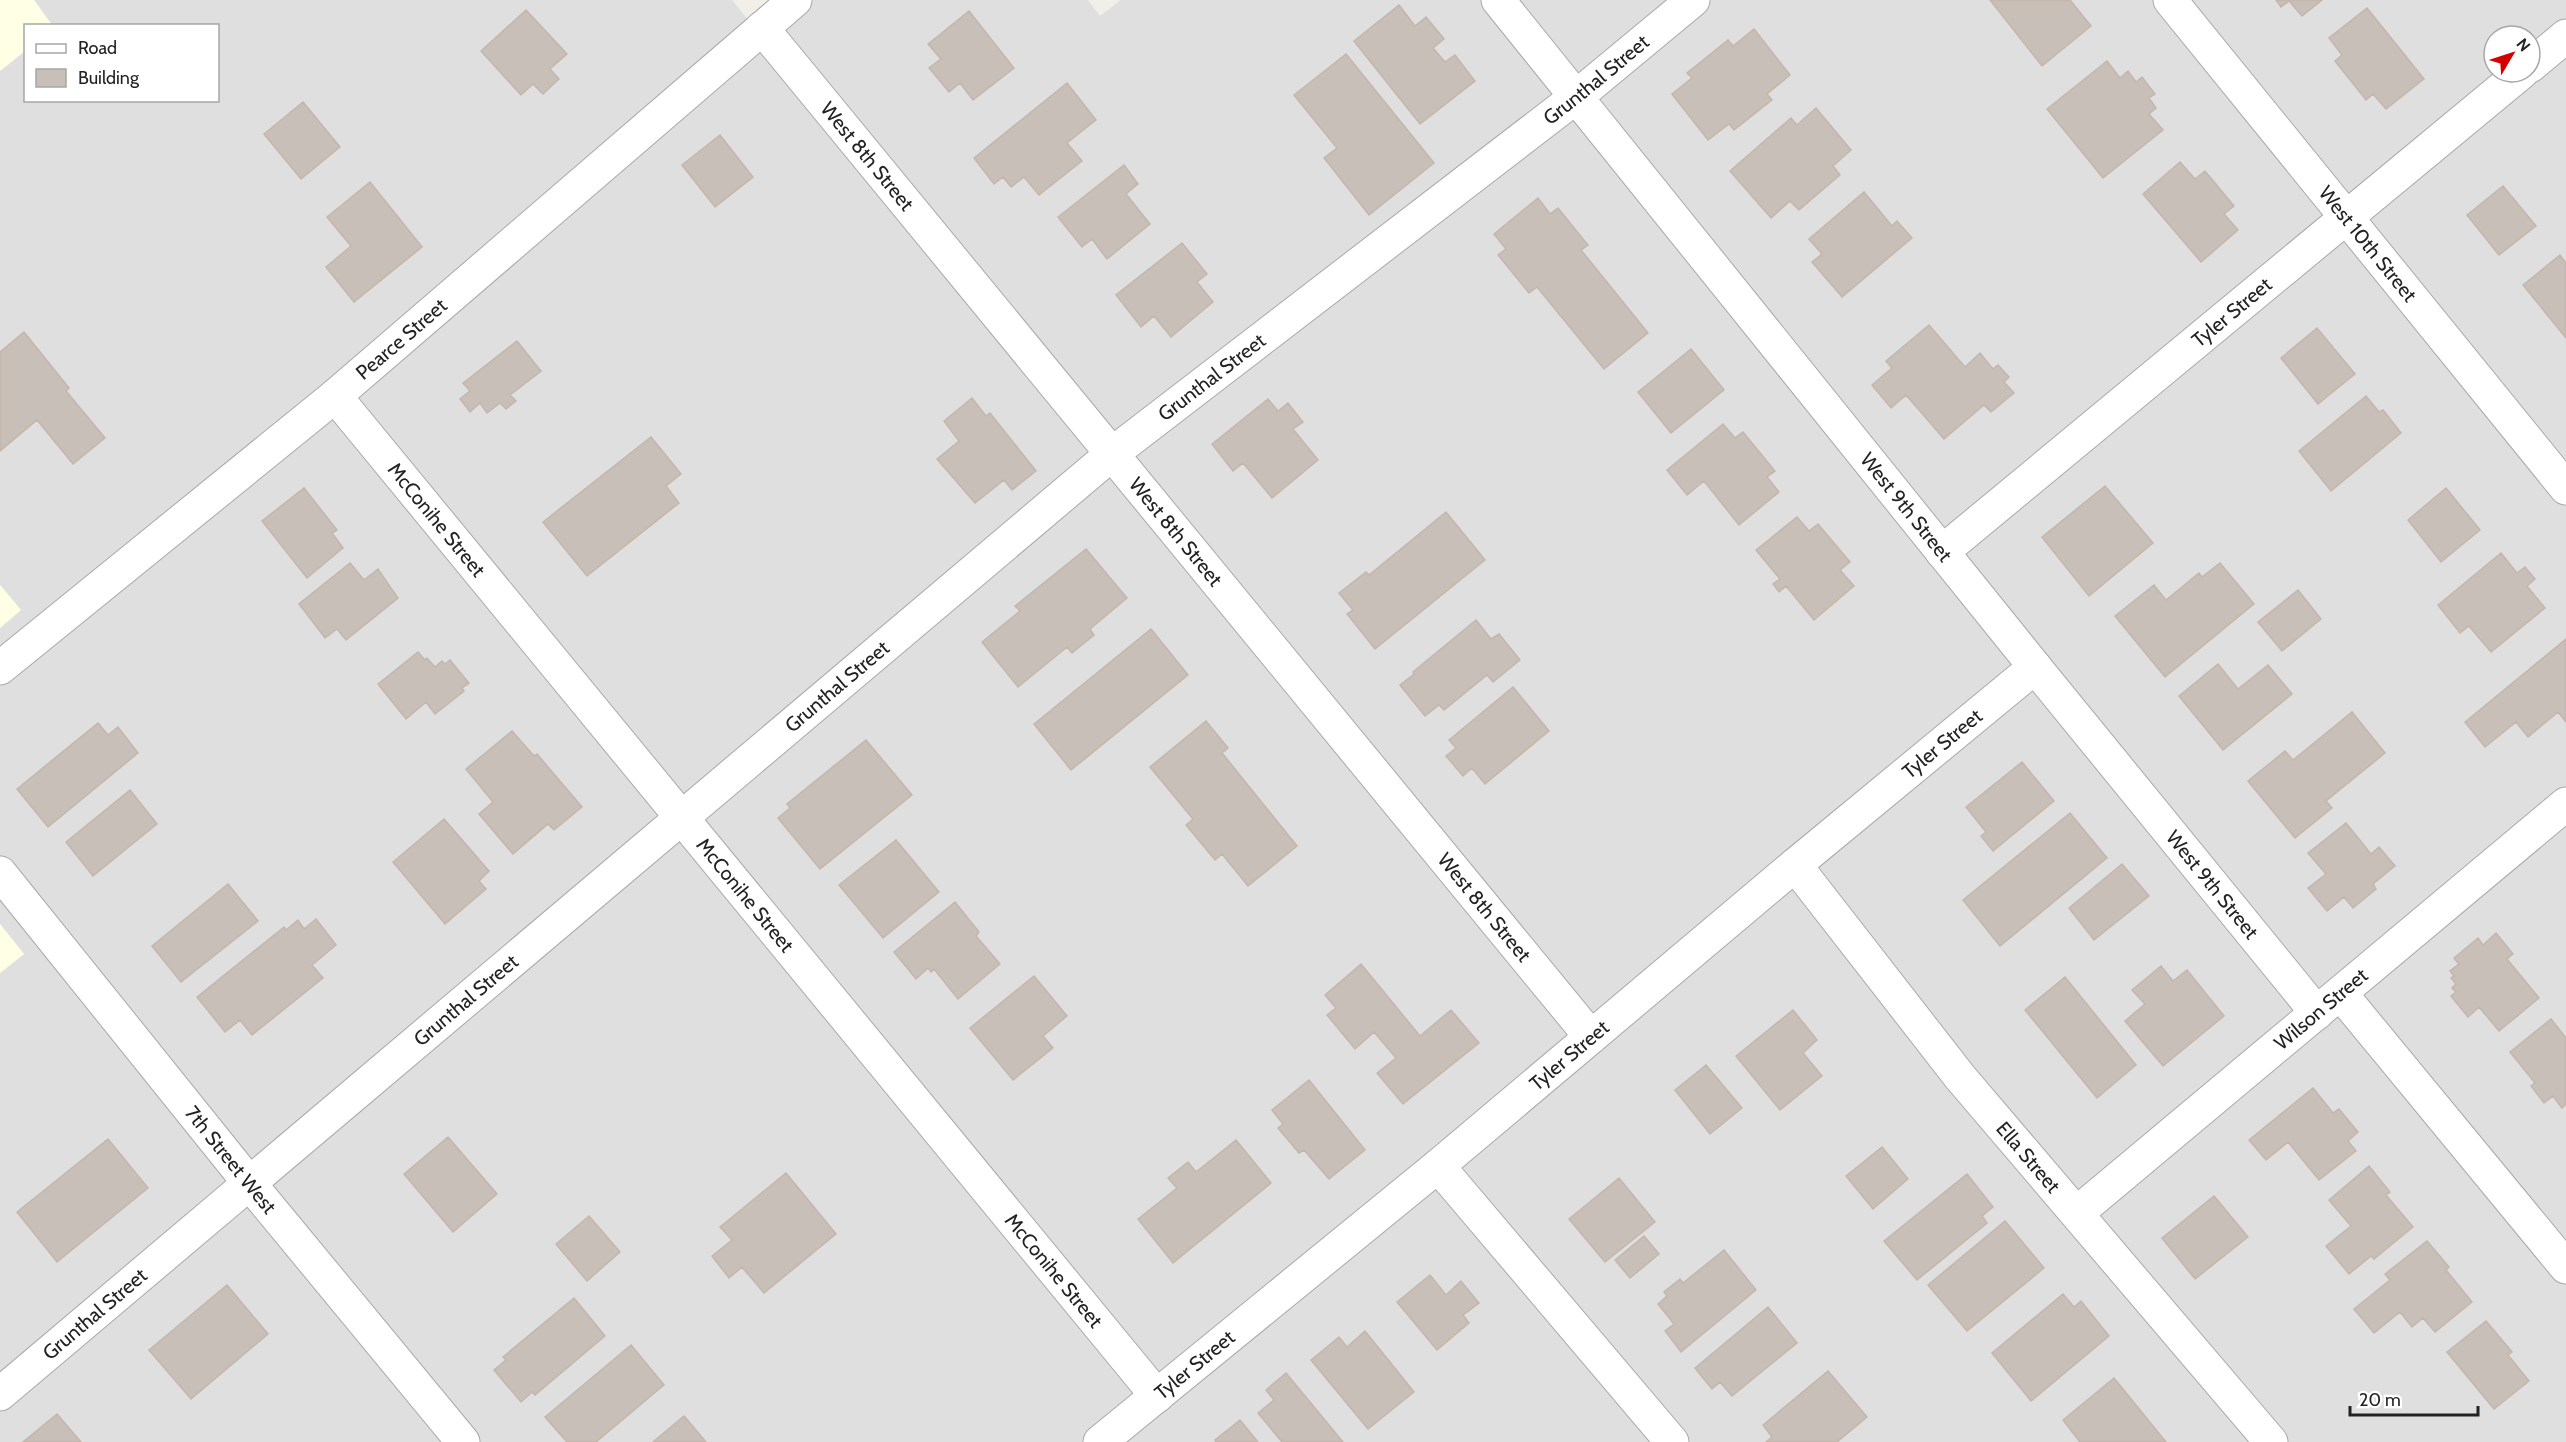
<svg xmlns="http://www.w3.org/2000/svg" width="2566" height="1442" font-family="Cabin,sans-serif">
  <rect width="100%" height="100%" fill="#f2efe9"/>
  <path fill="#e0dfdf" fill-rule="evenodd" d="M34,0H732L749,21L774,0H1088L1100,16L1121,0H2566V1442H0V973L24,954L0,924V628L21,610L0,585V71L25,51L26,100H218V26L52,25ZM2494,36H2530V72H2494Z"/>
  <path fill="#ffffe5" d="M0,0H34L52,25L26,26L25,51L0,71Z
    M0,585L21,610L0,628Z
    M0,924L24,954L0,973Z"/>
  <path fill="#c7bfb8" stroke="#c4b6ab" stroke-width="1.5" d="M1990,0H2070L2091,26L2042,66Z
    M2276,0H2322L2302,16L2289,1L2281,7Z
    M1399,5L1415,26L1426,17L1444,39L1433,48L1445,62L1455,55L1475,81L1420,124L1354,41Z
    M2367,8L2424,79L2386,109L2373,94L2366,100L2335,61L2342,55L2329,38Z
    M526,10L567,54L550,69L559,79L543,94L533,84L521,95L481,51Z
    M969,11L1014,68L973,100L960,83L949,92L929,68L941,59L928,44Z
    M1754,29L1790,75L1767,94L1772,100L1734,130L1729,124L1708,140L1672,94L1692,78L1687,73L1728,40L1733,46Z
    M1346,54L1434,163L1369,215L1324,158L1337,148L1294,95Z
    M2107,61L2120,78L2128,71L2136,82L2142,77L2155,94L2149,98L2156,108L2149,114L2163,130L2103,178L2047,109Z
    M1067,83L1096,120L1067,143L1082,161L1039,195L1024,177L1011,187L1003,177L994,184L974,158Z
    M303,102L340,147L301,179L264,134Z
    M1816,108L1851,150L1833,166L1840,175L1799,210L1790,201L1771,218L1730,171L1791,118L1797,125Z
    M720,135L753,177L715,207L682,165Z
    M2180,162L2195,179L2205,171L2234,206L2224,214L2238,230L2201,262L2143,194Z
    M1124,165L1138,184L1126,194L1150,224L1107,259L1092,239L1082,247L1058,217Z
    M370,182L422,247L354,302L326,267L351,246L327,217Z
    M2503,186L2536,226L2499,255L2467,215Z
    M1864,192L1892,226L1897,221L1912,238L1842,297L1812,262L1822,254L1809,239Z
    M1538,198L1550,214L1558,208L1588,245L1581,250L1648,333L1604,369L1537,287L1529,293L1498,255L1506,249L1494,234Z
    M1182,243L1207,274L1197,282L1213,302L1171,337L1154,316L1141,327L1116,295Z
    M2560,255L2566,263V338L2523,285Z
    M1929,325L1965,367L1980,353L1993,369L1998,365L2009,377L2004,382L2014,393L1991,412L1984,405L1944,439L1906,395L1891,408L1872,385L1892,368L1886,361Z
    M2317,328L2355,374L2318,404L2281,358Z
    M24,332L69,388L66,391L105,438L73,464L37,420L0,451V352Z
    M517,341L541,371L510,395L516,401L506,409L500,403L487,413L480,403L470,412L460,399L470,391L463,383Z
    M1691,349L1724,390L1671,433L1638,392Z
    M2366,396L2379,412L2383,410L2401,433L2331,491L2299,451Z
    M972,398L986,416L990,413L1036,471L1012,490L1004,480L975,503L937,459L959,441L944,421Z
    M1268,399L1278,411L1288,403L1303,422L1293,429L1318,460L1272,498L1243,463L1233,471L1212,444Z
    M1723,424L1735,438L1743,432L1775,471L1767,477L1779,492L1739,525L1704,481L1687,495L1667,470Z
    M651,437L681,474L666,486L679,503L587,576L543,522Z
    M2105,486L2153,543L2089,596L2042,537Z
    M304,488L337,530L332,533L343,548L307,578L262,521Z
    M2446,488L2480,530L2441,562L2408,520Z
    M1446,512L1485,560L1375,649L1347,614L1353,610L1339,593L1366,572L1369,575Z
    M1797,517L1809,531L1818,524L1850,562L1840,570L1854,586L1814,620L1786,586L1779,592L1773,584L1780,579L1756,550Z
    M1086,549L1127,598L1090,629L1094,635L1072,653L1067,647L1018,687L982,642L1020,611L1015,606Z
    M2501,553L2517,573L2525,567L2535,579L2527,586L2545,608L2491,652L2469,626L2460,633L2438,605Z
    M350,563L364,580L378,569L398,598L346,640L337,629L325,638L299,604Z
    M2220,563L2254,604L2165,677L2115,616L2154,585L2166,600L2199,573L2202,577Z
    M2298,590L2321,619L2282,651L2258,622Z
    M1476,620L1491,639L1499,634L1520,660L1493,682L1487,675L1444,710L1439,705L1425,716L1400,685L1414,674L1413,672Z
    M1151,629L1188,675L1071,770L1034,724Z
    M2566,639V722L2558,712L2528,737L2516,722L2485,747L2465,722Z
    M418,652L425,660L427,658L435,667L442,661L445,664L450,660L469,683L462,688L464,691L435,714L426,702L406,719L378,684Z
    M2218,664L2238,689L2268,665L2292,694L2223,750L2179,696Z
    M1513,687L1549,731L1485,784L1472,768L1463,776L1446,756L1456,748L1449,740Z
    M2352,712L2385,753L2326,801L2332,808L2295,838L2248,781L2285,751L2293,760Z
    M1206,721L1228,748L1222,753L1297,846L1248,886L1222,854L1215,860L1186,825L1193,819L1150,767Z
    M98,723L108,735L118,727L138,753L48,827L17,789Z
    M512,731L534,756L537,754L582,807L554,830L548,824L513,854L479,814L493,802L466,769Z
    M866,740L912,795L820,869L778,818L790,808L787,804Z
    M2022,762L2054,801L1993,851L1981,836L1986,832L1966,807Z
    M130,790L157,824L93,876L66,842Z
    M2070,813L2107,858L2000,946L1963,900Z
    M444,819L489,871L479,881L486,889L445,924L393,862Z
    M2346,823L2371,854L2379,847L2395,866L2373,884L2376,889L2353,908L2344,897L2327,911L2308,888L2326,874L2308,853Z
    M896,840L939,892L883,938L839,885Z
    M2122,864L2149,896L2094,940L2069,908Z
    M228,884L258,921L181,982L152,946Z
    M955,902L979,932L976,936L1000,964L958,999L934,969L931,972L928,968L916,979L894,952Z
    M316,919L336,945L312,965L323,978L252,1035L240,1020L225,1032L197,997L284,927L286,930L298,920L304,929Z
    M2496,933L2513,954L2507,959L2539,998L2499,1031L2479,1007L2468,1017L2451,996L2456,992L2452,988L2456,984L2451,978L2454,976L2450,971L2459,964L2454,958L2478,938L2483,945Z
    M1361,964L1420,1036L1451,1010L1479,1043L1403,1104L1377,1073L1396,1058L1374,1032L1355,1049L1327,1015L1336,1008L1325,995Z
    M2161,966L2173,981L2187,970L2224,1016L2163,1066L2125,1021L2145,1004L2132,990Z
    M1034,976L1067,1016L1043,1036L1053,1048L1013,1080L970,1028Z
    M2065,977L2136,1065L2097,1098L2025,1010Z
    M1793,1010L1817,1040L1803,1053L1822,1076L1780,1110L1736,1056Z
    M2551,1019L2566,1038V1104L2562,1108L2553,1096L2544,1103L2531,1086L2535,1083L2510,1052Z
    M1706,1065L1742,1108L1710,1134L1675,1090Z
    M1309,1080L1365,1150L1329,1179L1304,1150L1299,1153L1278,1128L1283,1124L1272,1110Z
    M2313,1088L2333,1113L2339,1109L2358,1132L2348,1141L2356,1151L2319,1180L2288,1142L2266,1160L2249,1140Z
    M448,1137L497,1194L453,1232L404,1174Z
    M108,1139L148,1188L57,1262L17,1212Z
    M1236,1140L1271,1183L1173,1263L1138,1219L1177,1188L1168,1178L1188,1162L1196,1172Z
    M1882,1147L1908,1179L1873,1209L1846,1176Z
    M2369,1166L2390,1192L2386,1195L2413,1227L2374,1259L2371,1256L2349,1274L2326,1246L2351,1226L2329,1200Z
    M786,1173L836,1234L764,1293L742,1267L729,1278L712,1256L732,1240L720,1227Z
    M1967,1174L1993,1207L1982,1216L1987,1223L1917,1280L1884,1241Z
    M1619,1178L1655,1222L1605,1262L1569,1219Z
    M2214,1196L2248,1237L2195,1279L2162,1238Z
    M589,1216L620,1252L587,1281L556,1244Z
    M2005,1221L2044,1268L1967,1331L1928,1285Z
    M1644,1236L1659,1254L1630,1278L1615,1260Z
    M2427,1241L2449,1267L2446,1270L2472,1302L2435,1332L2423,1318L2412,1327L2400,1312L2374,1333L2354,1309L2390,1280L2385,1274Z
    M1724,1250L1756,1290L1681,1352L1665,1331L1674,1324L1658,1304L1667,1296L1664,1292L1680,1279L1683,1283Z
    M1430,1275L1446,1295L1461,1281L1479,1303L1463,1315L1469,1323L1437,1350L1397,1302Z
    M227,1285L268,1334L191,1399L149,1350Z
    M2063,1294L2074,1307L2081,1301L2109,1336L2031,1401L1992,1353Z
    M574,1298L605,1336L535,1395L532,1392L521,1402L494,1370L506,1360L503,1357Z
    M1768,1307L1797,1343L1732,1396L1720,1382L1712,1389L1695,1368Z
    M2486,1321L2512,1352L2508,1355L2529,1381L2494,1409L2447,1352Z
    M1365,1331L1414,1392L1368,1429L1311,1360L1339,1337L1347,1347Z
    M631,1345L664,1385L596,1442H567L545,1417Z
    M1828,1371L1867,1417L1837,1442H1766L1772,1437L1763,1425Z
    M1286,1373L1343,1442H1282L1258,1413L1274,1400L1266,1390Z
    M2114,1378L2166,1442H2080L2063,1420Z
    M57,1414L81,1442H23Z
    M684,1416L706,1442H653Z
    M1240,1420L1258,1442H1216L1215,1440Z"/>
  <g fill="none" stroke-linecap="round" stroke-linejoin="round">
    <defs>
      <g id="street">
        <path id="s1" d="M1498,0L2035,667L2317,1013"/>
        <path id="s2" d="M2170,0L2566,488"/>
        <path id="s3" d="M762,28L1591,1037"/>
        <path d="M2530,66L2566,36"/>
        <path id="s4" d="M335,396L1157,1396"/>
        <path id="s5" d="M1942,552L2522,72"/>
        <path id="s6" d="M0,668L335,396L795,0"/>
        <path id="s7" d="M1795,865L1960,1077L2271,1442"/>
        <path id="s8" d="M0,873L250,1184L463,1442"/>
        <path d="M2341,994L2566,1267"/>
        <path d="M1438,1166L1672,1442"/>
        <path id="s9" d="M2077,1213L2566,804"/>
        <path id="s10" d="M0,1394L1113,453L1576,97L1693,0"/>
        <path id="s11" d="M1100,1442L1438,1166L1795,865L2035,667"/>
      </g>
    </defs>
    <use href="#street" stroke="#a9a9a9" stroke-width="35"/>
    <use href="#street" stroke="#fff" stroke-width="33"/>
  </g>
  <g text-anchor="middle" stroke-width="5" stroke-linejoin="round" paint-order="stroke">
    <g font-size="20" fill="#222" stroke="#fff">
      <text dy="7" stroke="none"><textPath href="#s10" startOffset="2068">Grunthal Street</textPath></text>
      <text dy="7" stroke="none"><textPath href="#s3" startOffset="166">West 8th Street</textPath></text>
      <text dy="7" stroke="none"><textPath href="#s2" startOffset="314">West 10th Street</textPath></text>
      <text dy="7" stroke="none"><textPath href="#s5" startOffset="376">Tyler Street</textPath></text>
      <text dy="7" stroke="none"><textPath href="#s6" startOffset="519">Pearce Street</textPath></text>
      <text dy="7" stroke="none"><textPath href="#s10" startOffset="1582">Grunthal Street</textPath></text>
      <text dy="7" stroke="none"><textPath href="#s1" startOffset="651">West 9th Street</textPath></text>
      <text dy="7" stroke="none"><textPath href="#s4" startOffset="160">McConihe Street</textPath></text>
      <text dy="7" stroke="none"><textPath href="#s3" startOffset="652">West 8th Street</textPath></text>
      <text dy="7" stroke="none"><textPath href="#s10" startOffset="1096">Grunthal Street</textPath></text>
      <text dy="7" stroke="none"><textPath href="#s11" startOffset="1094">Tyler Street</textPath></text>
      <text dy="7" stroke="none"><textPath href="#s1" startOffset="1137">West 9th Street</textPath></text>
      <text dy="7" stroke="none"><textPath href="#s4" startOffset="646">McConihe Street</textPath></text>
      <text dy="7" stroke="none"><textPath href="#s3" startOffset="1138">West 8th Street</textPath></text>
      <text dy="7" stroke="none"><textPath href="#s10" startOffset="610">Grunthal Street</textPath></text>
      <text dy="7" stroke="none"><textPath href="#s9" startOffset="318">Wilson Street</textPath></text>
      <text dy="7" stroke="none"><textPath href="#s11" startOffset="608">Tyler Street</textPath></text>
      <text dy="7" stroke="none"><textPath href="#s7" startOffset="374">Ella Street</textPath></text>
      <text dy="7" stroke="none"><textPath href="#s8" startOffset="368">7th Street West</textPath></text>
      <text dy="7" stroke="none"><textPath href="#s4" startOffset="1132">McConihe Street</textPath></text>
      <text dy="7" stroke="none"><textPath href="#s10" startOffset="124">Grunthal Street</textPath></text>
      <text dy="7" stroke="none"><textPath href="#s11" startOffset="122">Tyler Street</textPath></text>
    </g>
  </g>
  <rect x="24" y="24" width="195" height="78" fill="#ffffff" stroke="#a7a7a7" stroke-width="1.5"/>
  <rect x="36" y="44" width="30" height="9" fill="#ffffff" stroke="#a7a7a7" stroke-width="1.5"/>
  <text x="78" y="54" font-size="18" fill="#222222">Road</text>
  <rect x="36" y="69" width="30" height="18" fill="#c7bfb8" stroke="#a7a7a7" stroke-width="1.5"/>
  <text x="78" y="84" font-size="18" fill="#222222">Building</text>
  <g transform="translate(2512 54) rotate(51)"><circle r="28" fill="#ffffff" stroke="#a7a7a7" stroke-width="1.5"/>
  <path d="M0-4.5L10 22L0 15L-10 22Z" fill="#d40000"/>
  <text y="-9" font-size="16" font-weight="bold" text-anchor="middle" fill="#222222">N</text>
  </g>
  <path d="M2350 1406v9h128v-9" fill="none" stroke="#222222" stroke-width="3"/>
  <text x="2359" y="1406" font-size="18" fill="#222222" stroke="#ffffff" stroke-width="4.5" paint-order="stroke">20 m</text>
</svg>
